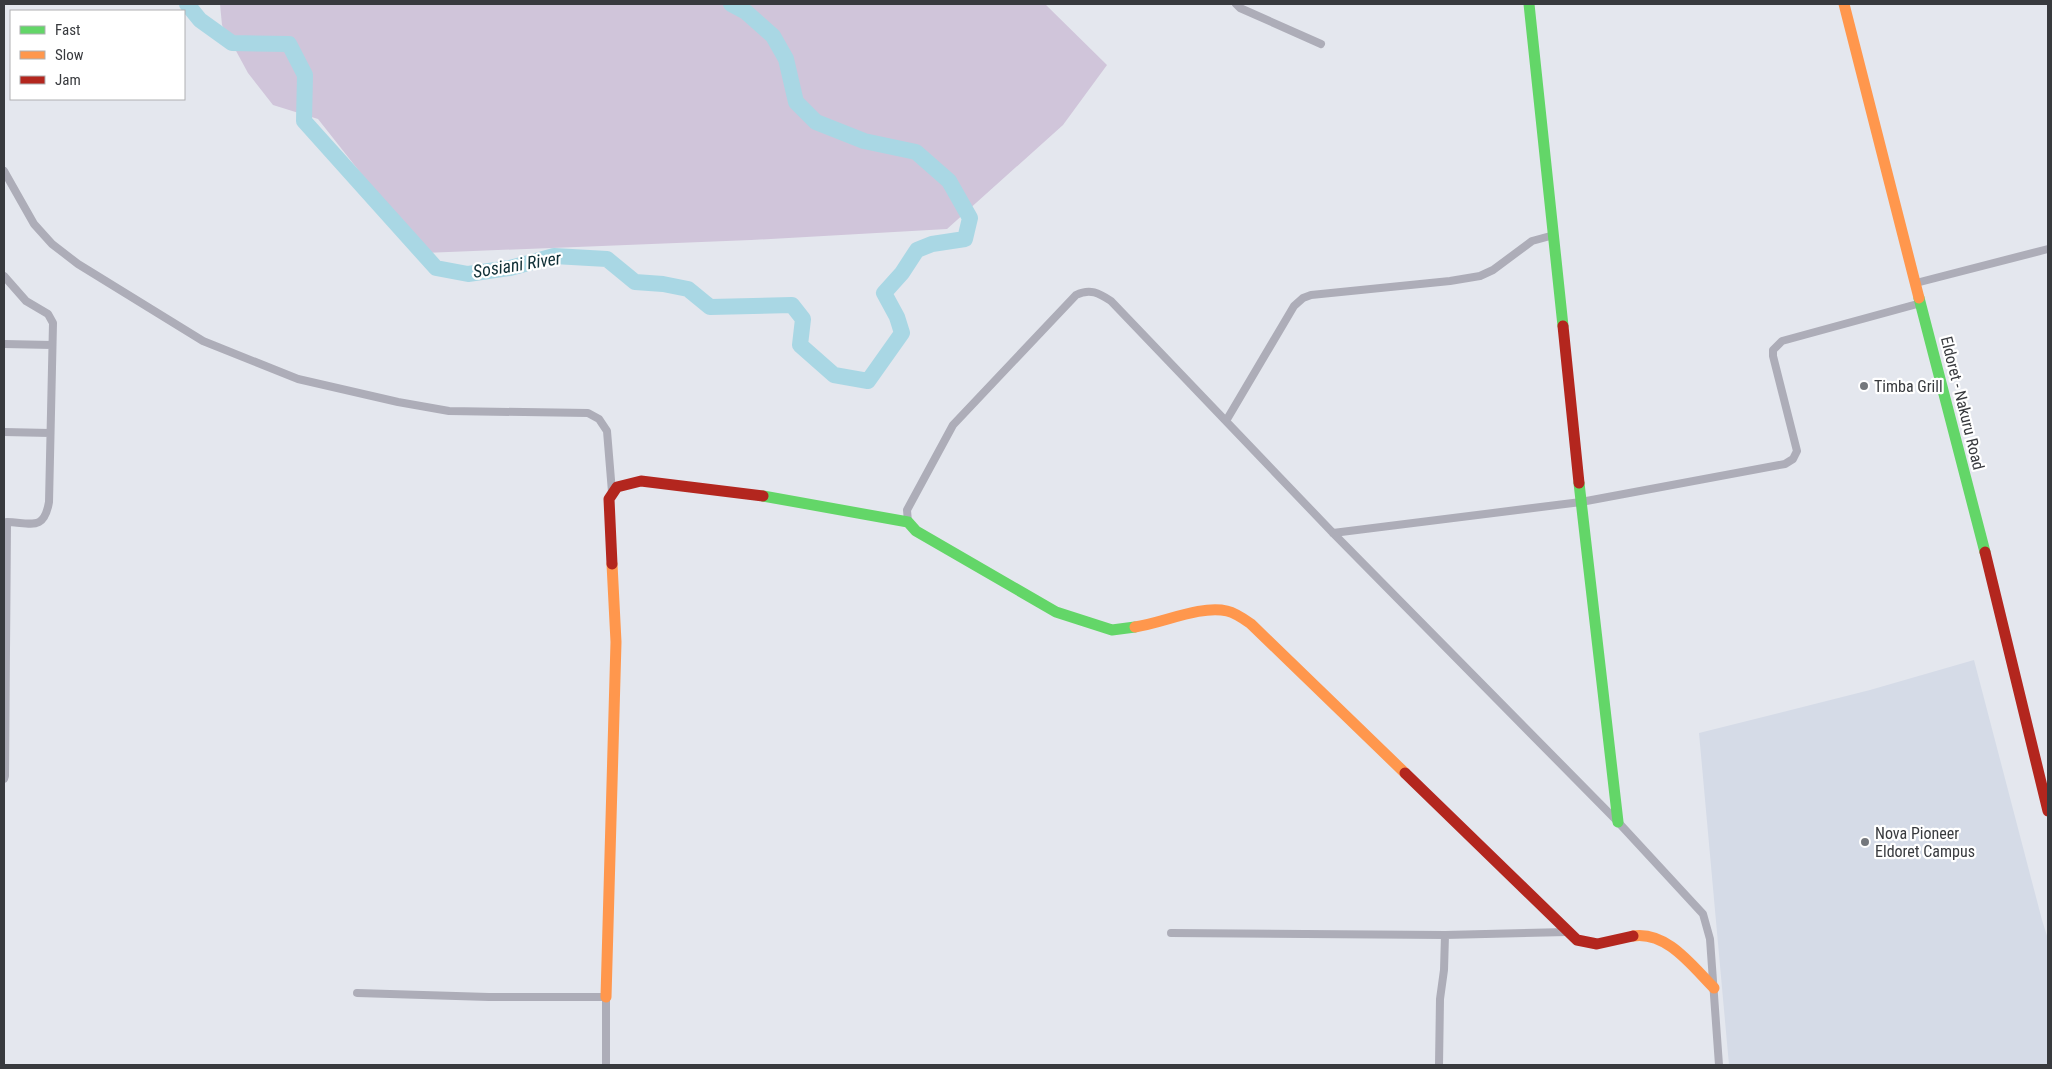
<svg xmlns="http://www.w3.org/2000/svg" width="2052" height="1069" font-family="'Roboto Condensed',sans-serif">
  <rect width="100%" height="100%" fill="#e4e7ee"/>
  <path fill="#d5dbe7" d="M1974,660L2042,920L2048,939V1065H1729L1699,733L1870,690Z"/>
  <path fill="#d0c5da" d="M220,4H1045L1107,65L1063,125L947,229L751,240L424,253L318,119L273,105L248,73L222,25Z"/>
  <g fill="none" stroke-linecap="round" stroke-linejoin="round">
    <path stroke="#a9d7e4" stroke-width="16" d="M187,4L200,20L232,43L289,44L305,75L304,121L436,268L468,274L510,268L554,256L607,259L635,282L663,284L688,289L710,307L792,305L803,319L800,345L834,375L868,381L902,333L897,317L884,293L902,273L917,250L932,244L965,239L970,218L949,181L916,152L864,141L816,122L796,102L786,59L773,36L746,12L731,4"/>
    <path stroke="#adadb8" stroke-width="8" d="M1236,4L1240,8L1321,44
      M4,171L34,224L52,244L78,264L203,341L298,379L398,402L449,411L588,413L599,419L607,431L612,492
      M4,276L26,301L48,314L53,323L49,502C44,531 32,523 7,522L5,776L4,779
      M1916,283L2048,249
      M4,344L52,345
      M1226,421L1294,306L1303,298L1311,295L1450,281L1480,276L1493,270L1532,241L1554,235
      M4,432L50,433
      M908,522L907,510L953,425L1076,295C1090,288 1099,293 1111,301L1333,533L1618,822L1703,914L1710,939L1719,1065
      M1333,533L1581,502L1785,464L1793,459L1797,451L1773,356V350L1782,341L1921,303
      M1171,933L1445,935
      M357,993L489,997H606V1065
      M1439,1065L1440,999L1444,970L1445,935L1567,932"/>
    <path stroke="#63d668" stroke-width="11" d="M1529,4L1563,326
      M1919,298L1985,552
      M1579,483L1618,822
      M763,496L908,522L916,531L1056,612L1112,630L1135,627"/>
    <path stroke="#ff974d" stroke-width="11" d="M1844,4L1919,298
      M1135,627C1163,623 1200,605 1227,611C1236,613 1244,619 1251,624L1405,773
      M1633,936C1667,931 1692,966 1714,988
      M606,997L616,642L612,564"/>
    <path stroke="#b3261e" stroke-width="11" d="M1563,326L1579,483
      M1985,552L2048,811
      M612,564L609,499L617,487L641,481L763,496
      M1405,773L1577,940L1597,944L1633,936"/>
  </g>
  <g fill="#74777c" stroke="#fff" stroke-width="2">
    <circle cx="1864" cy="386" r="5"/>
    <circle cx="1865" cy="842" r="5"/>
  </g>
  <g text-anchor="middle" stroke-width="4.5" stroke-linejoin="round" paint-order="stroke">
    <g font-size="16" fill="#383a3e" stroke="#fff" text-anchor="start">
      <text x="1874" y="392">Timba Grill</text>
      <text x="1875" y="839">Nova Pioneer<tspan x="1875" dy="18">Eldoret Campus</tspan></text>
    </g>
    <g font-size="16" fill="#383a3e" stroke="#fff">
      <text transform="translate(1963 403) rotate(76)" y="6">Eldoret - Nakuru Road</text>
    </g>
    <g font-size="18" font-style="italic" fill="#103037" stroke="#fff">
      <text transform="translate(517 265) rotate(-9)" y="6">Sosiani River</text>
    </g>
  </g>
  <rect width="2052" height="1069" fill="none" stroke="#383a3e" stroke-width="10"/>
  <rect x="10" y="10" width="175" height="90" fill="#ffffff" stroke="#afb0b2"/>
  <rect x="20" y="26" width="25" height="8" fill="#63d668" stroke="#afb0b2"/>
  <text x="55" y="35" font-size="15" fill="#383a3e">Fast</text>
  <rect x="20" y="51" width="25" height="8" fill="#ff974d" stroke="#afb0b2"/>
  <text x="55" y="60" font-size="15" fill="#383a3e">Slow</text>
  <rect x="20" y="76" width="25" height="8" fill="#b3261e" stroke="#afb0b2"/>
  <text x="55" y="85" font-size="15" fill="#383a3e">Jam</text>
</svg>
